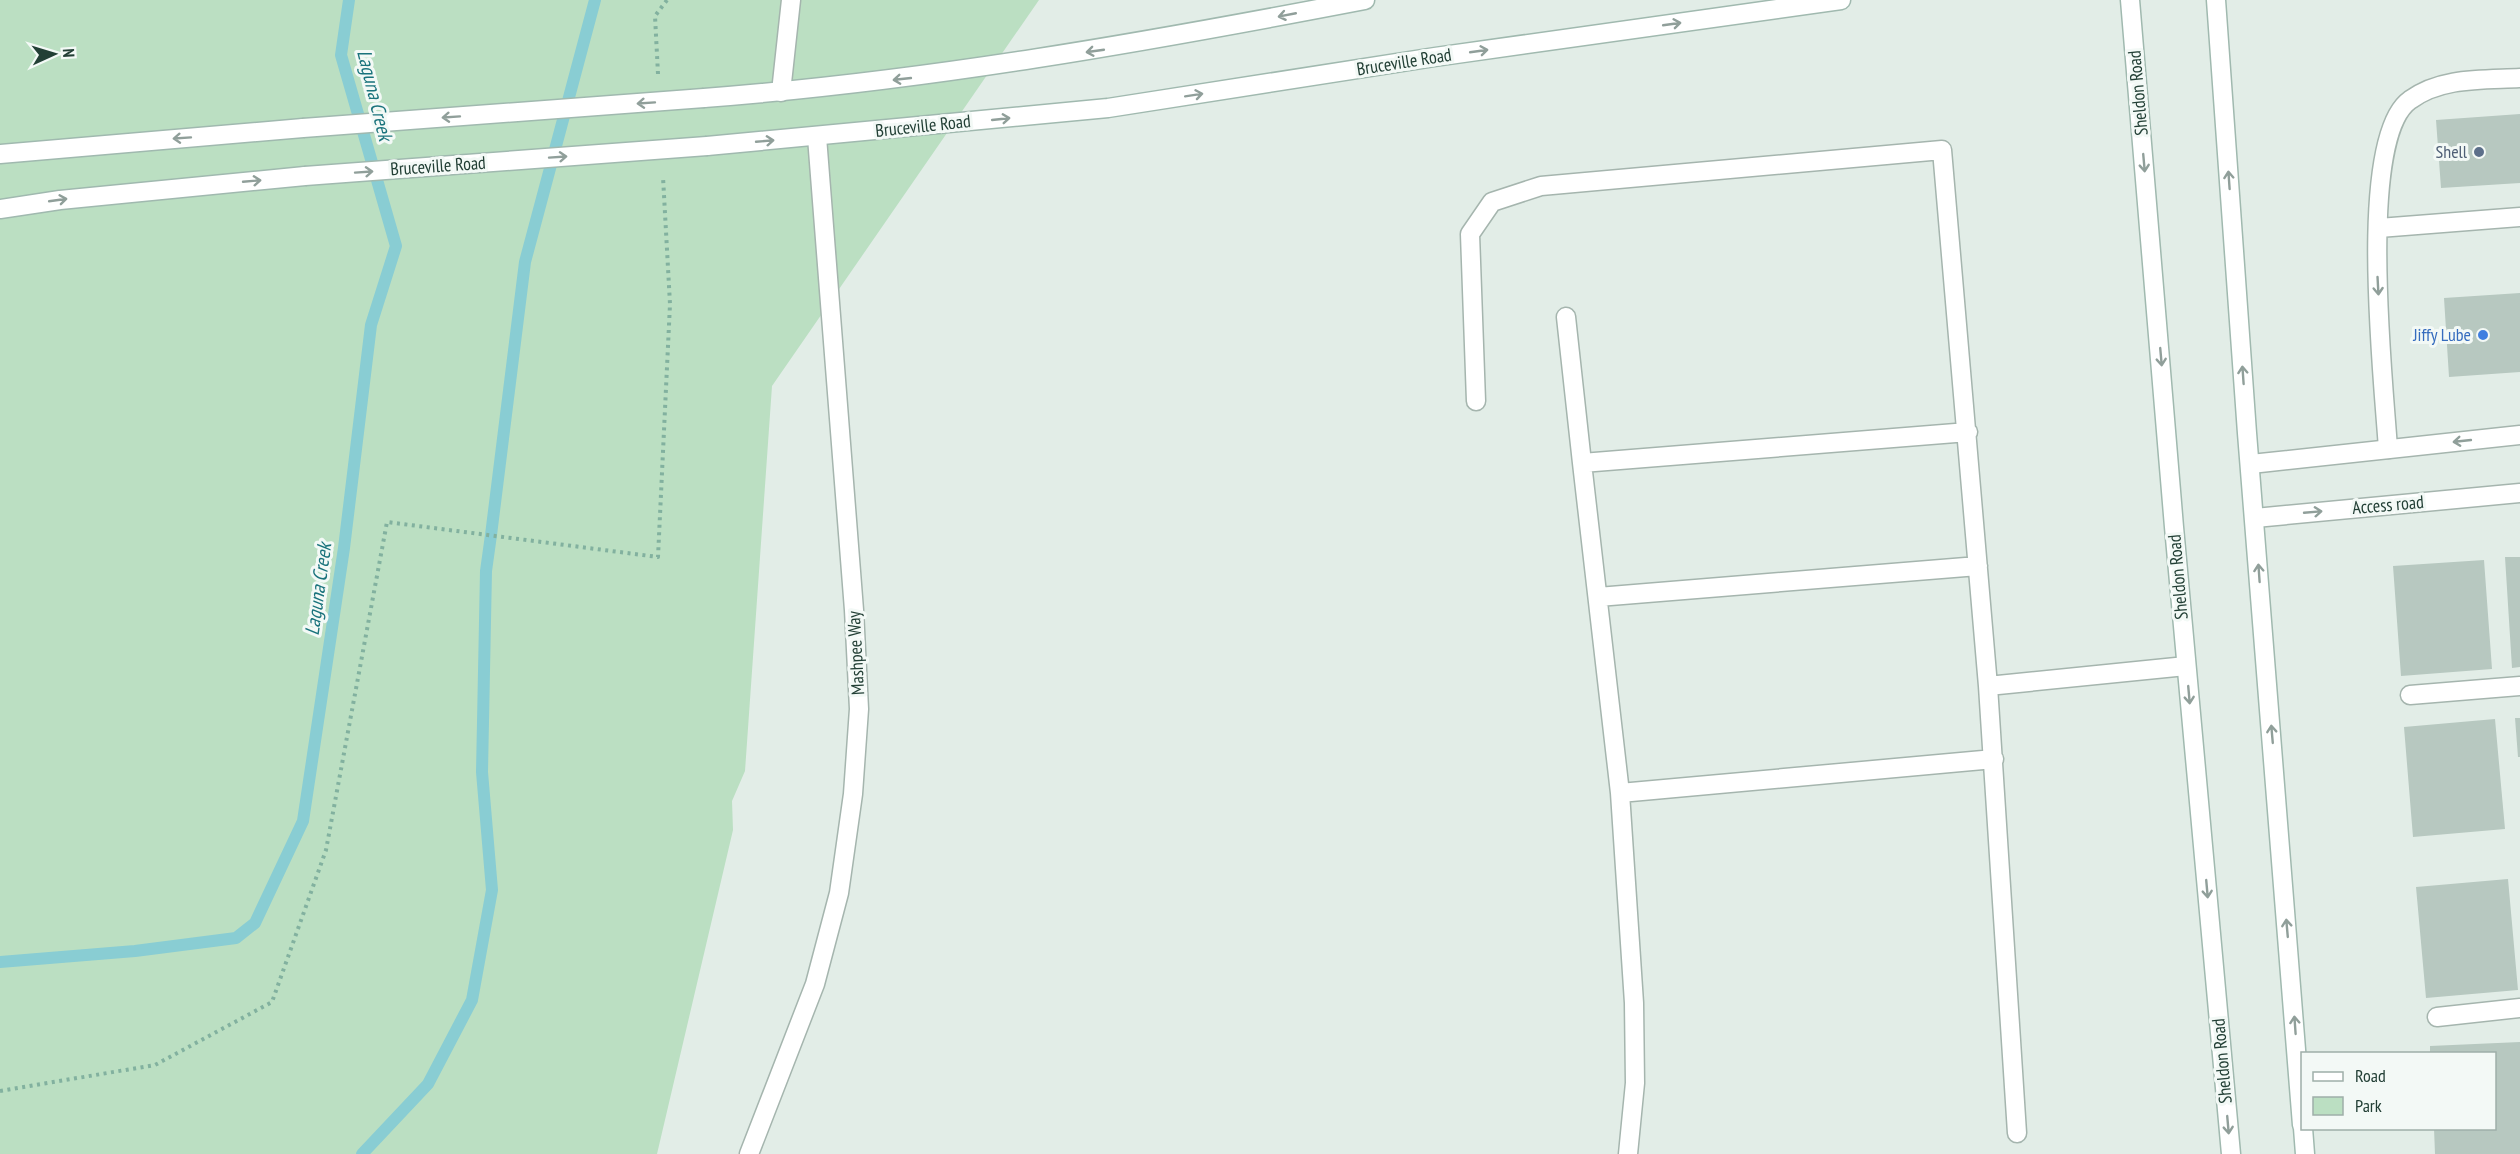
<svg xmlns="http://www.w3.org/2000/svg" width="2520" height="1154" font-family="'PT Sans Narrow',sans-serif">
  <rect width="100%" height="100%" fill="#e2ede7"/>
  <path fill="#bbdfc2" d="M0,0H1039L772,386L745,771L732,801L733,830L657,1154H0Z"/>
  <g fill="none" stroke-linecap="round" stroke-linejoin="round">
    <path stroke="#89cdd3" stroke-width="12" d="M0,962L135,951L236,938L255,923L303,821L344,548L371,325L396,246L341,55L349,0
      M362,1154L428,1084L472,1000L492,890L482,772L486,571L491,535L525,262L595,0"/>
  </g>
  <path fill="#b7c8c0" d="M2520,114V183L2441,188L2436,120Z
    M2520,293V372L2449,377L2444,298Z
    M2505,557H2520V667L2512,668Z
    M2484,560L2492,669L2401,676L2393,566Z
    M2515,718H2520V757H2518Z
    M2495,719L2505,829L2413,837L2404,727Z
    M2508,879L2518,990L2426,998L2416,887Z
    M2520,1042V1154H2435L2434,1128H2494V1054H2430V1046Z"/>
  <g fill="none" stroke-linecap="round" stroke-linejoin="round">
    <defs>
      <path id="service" d="M781,92L791,0
        M2379,228L2520,217
        M1566,317L1582,463
        M1476,401L1470,234L1492,202L1541,186L1942,150L1988,686
        M2388,449C2384,384 2356,138 2410,100C2441,77 2483,80 2520,78
        M1598,597L1978,566
        M2410,695L2520,686
        M1620,793L1582,463L1968,432
        M2437,1017L2520,1008
        M2017,1133L1988,686L2186,666
        M1628,1154L1635,1083L1634,1003L1620,793L1994,759"/>
      <path id="minor" d="M2251,464L2520,435
        M2255,518L2520,493
        M749,1154L815,984L839,893L853,794L859,709L854,610L817,137"/>
      <path id="secondary" d="M2130,0L2174,527L2231,1154
        M2216,0L2247,433L2302,1125
        M704,98C927,81 1146,42 1365,0
        M707,146L1108,108L1435,57L1841,0
        M0,154L303,128
        M0,209L60,200L305,176
        M2303,1128L2305,1154"/>
    </defs>
    <use href="#service" stroke="#a5b5ae" stroke-width="21"/>
    <use href="#minor" stroke="#a5b5ae" stroke-width="21"/>
    <use href="#secondary" stroke="#a0b9af" stroke-width="21"/>
    <path stroke="#82b19f" stroke-width="4" stroke-dasharray="3 4.5" stroke-linecap="butt" d="M658,74L655,16L667,0
      M0,1091L155,1065L272,1002L326,850L387,522L658,557L670,304L663,177"/>
    <use href="#service" stroke="#fff" stroke-width="18"/>
    <use href="#minor" stroke="#fff" stroke-width="18"/>
    <use href="#secondary" stroke="#fff" stroke-width="18"/>
    <defs>
      <path id="secondary-bridge" d="M303,128L704,98
        M305,176L707,146"/>
    </defs>
    <use href="#secondary-bridge" stroke="#a0b9af" stroke-width="21" stroke-linecap="butt"/>
    <use href="#secondary-bridge" stroke="#fff" stroke-width="18"/>
  </g>
  <defs><path id="oneway-shaft" d="M-6 0H5M1.5-3L5.5 0L1.5 3" fill="none" stroke-width="1.6" stroke-linecap="round" stroke-linejoin="round" transform="scale(1.5)"/></defs>
  <g stroke="#909f9a">
    <use href="#oneway-shaft" transform="translate(1287 15) rotate(169)"/>
    <use href="#oneway-shaft" transform="translate(1672 24) rotate(-8)"/>
    <use href="#oneway-shaft" transform="translate(1095 51) rotate(172)"/>
    <use href="#oneway-shaft" transform="translate(1479 51) rotate(-8)"/>
    <use href="#oneway-shaft" transform="translate(902 79) rotate(174)"/>
    <use href="#oneway-shaft" transform="translate(1194 95) rotate(-9)"/>
    <use href="#oneway-shaft" transform="translate(646 103) rotate(176)"/>
    <use href="#oneway-shaft" transform="translate(451 117) rotate(176)"/>
    <use href="#oneway-shaft" transform="translate(1001 119) rotate(-6)"/>
    <use href="#oneway-shaft" transform="translate(182 138) rotate(176)"/>
    <use href="#oneway-shaft" transform="translate(765 141) rotate(-5)"/>
    <use href="#oneway-shaft" transform="translate(558 157) rotate(-4)"/>
    <use href="#oneway-shaft" transform="translate(2144 163) rotate(85)"/>
    <use href="#oneway-shaft" transform="translate(364 172) rotate(-4)"/>
    <use href="#oneway-shaft" transform="translate(2229 180) rotate(-94)"/>
    <use href="#oneway-shaft" transform="translate(252 181) rotate(-5)"/>
    <use href="#oneway-shaft" transform="translate(58 200) rotate(-8)"/>
    <use href="#oneway-shaft" transform="translate(2378 286) rotate(87)"/>
    <use href="#oneway-shaft" transform="translate(2161 357) rotate(85)"/>
    <use href="#oneway-shaft" transform="translate(2243 375) rotate(-94)"/>
    <use href="#oneway-shaft" transform="translate(2462 441) rotate(174)"/>
    <use href="#oneway-shaft" transform="translate(2313 512) rotate(-5)"/>
    <use href="#oneway-shaft" transform="translate(2259 573) rotate(-94)"/>
    <use href="#oneway-shaft" transform="translate(2189 695) rotate(85)"/>
    <use href="#oneway-shaft" transform="translate(2272 734) rotate(-95)"/>
    <use href="#oneway-shaft" transform="translate(2207 889) rotate(85)"/>
    <use href="#oneway-shaft" transform="translate(2287 928) rotate(-95)"/>
    <use href="#oneway-shaft" transform="translate(2295 1025) rotate(-94)"/>
    <use href="#oneway-shaft" transform="translate(2228 1125) rotate(85)"/>
  </g>
  <circle fill="#5c6f8a" stroke="#f3f9f6" stroke-width="2" cx="2479" cy="152" r="6"/>
  <circle fill="#3f7fe0" stroke="#f3f9f6" stroke-width="2" cx="2483" cy="335" r="6"/>
  <g text-anchor="middle" stroke-width="6" stroke-linejoin="round" paint-order="stroke">
    <g font-size="18" fill="#223f35" stroke="#f3f9f6">
      <text transform="translate(1404 62) rotate(-9)" y="6">Bruceville Road</text>
      <text transform="translate(2138 93) rotate(-95)" y="6">Sheldon Road</text>
      <text transform="translate(923 126) rotate(-6)" y="6">Bruceville Road</text>
      <text transform="translate(438 166) rotate(-4)" y="6">Bruceville Road</text>
      <text transform="translate(2388 505) rotate(-5)" y="6">Access road</text>
      <text transform="translate(2178 577) rotate(-95)" y="6">Sheldon Road</text>
      <text transform="translate(856 653) rotate(-93)" y="6">Mashpee Way</text>
      <text transform="translate(2222 1061) rotate(-95)" y="6">Sheldon Road</text>
    </g>
    <g font-size="18" fill="#4e5e75" stroke="#f3f9f6" text-anchor="end">
      <text x="2467" y="158">Shell</text>
    </g>
    <g font-size="18" fill="#366cbe" stroke="#f3f9f6" text-anchor="end">
      <text x="2471" y="341">Jiffy Lube</text>
    </g>
    <g font-size="20" font-style="italic" fill="#1a737c" stroke="#f3f9f6">
      <text transform="translate(375 95) rotate(76)" y="7">Laguna Creek</text>
      <text transform="translate(318 589) rotate(-82)" y="7">Laguna Creek</text>
    </g>
  </g>
  <rect x="2301" y="1052" width="195" height="78" fill="#f3f9f6" stroke="#9fafa9" stroke-width="1.5"/>
  <rect x="2313" y="1072" width="30" height="9" fill="#ffffff" stroke="#9fafa9" stroke-width="1.5"/>
  <text x="2355" y="1082" font-size="18" fill="#223f35">Road</text>
  <rect x="2313" y="1097" width="30" height="18" fill="#bbdfc2" stroke="#9fafa9" stroke-width="1.5"/>
  <text x="2355" y="1112" font-size="18" fill="#223f35">Park</text>
  <g transform="translate(54 54) rotate(86)" stroke="#f3f9f6" stroke-width="4.5" paint-order="stroke">
  <path d="M0-4.5L10 22L0 15L-10 22Z" fill="#223f35"/>
  <text y="-9" font-size="16" font-weight="bold" text-anchor="middle" fill="#223f35">N</text>
  </g>
</svg>
